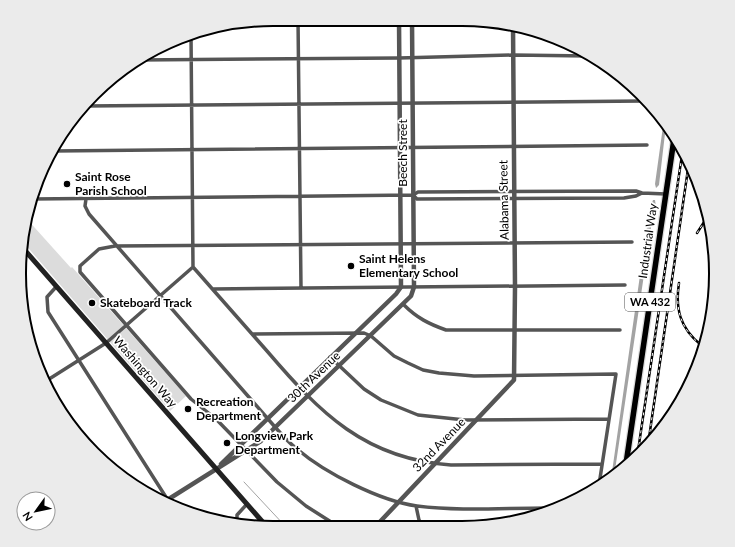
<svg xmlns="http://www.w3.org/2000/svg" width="735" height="547" font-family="Lato,sans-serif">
  <rect width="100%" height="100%" fill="#fff"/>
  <path fill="#dcdcdc" d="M26,218L71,268L72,267L186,396L170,411L23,242Z"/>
  <path fill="#a3a3a3" d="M664,119L666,125L659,185L656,188L655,184Z
    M653,200H655L656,207L653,214L614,477L611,479L649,212Z"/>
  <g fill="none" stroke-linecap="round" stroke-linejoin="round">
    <path stroke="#a3a3a3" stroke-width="1" d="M244,482L286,527"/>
    <defs>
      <path id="primary" d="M626,464L674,139"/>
    </defs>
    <use href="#primary" stroke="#dbdbdb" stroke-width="8"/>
    <path stroke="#555" stroke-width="3.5" d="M298,19L301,288
      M191,34L193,267C218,295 242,323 267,351C320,413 365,459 451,465L602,464
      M137,60L399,58L513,55L589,56
      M85,106L644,101
      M53,151L647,145
      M413,195L417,199L624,198L636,196L642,193
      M32,199L413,195L418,192L636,191L642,193L666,194
      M86,199L85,206L89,214L275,427C282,435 289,443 297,449C325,473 380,501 417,506C464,512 513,507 560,508
      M56,287L47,297L48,312L171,505
      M213,289L625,285
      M404,305C417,318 429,324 446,330H620
      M252,334L364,333L371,336L394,356L408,363L423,370L439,373L474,376L616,374L599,485
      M330,357L364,389L381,400L418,415L465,420L609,419
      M46,381L106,343L193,267
      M416,506L419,520L423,526
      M237,524V515L247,504
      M339,527L306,506L277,482L216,419L191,399L80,272V266L99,249L115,246L632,242"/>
    <path stroke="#555" stroke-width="4.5" d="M221,464L396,294L401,287L399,19
      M164,502L261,441L411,296L414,287L412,19
      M375,527L514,380L515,287L513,25"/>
    <path stroke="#222" stroke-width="5" d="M22,247L267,527"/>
    <use href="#primary" stroke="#000" stroke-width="5.5"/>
    <defs>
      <path id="rail" d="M697,233L708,216
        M679,283C675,309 680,328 701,345
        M649,438L688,169
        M638,451L682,155"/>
    </defs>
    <use href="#rail" stroke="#000" stroke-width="2.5"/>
    <use href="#rail" stroke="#fff" stroke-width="1" stroke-dasharray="3" stroke-linecap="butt"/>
  </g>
  <g fill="#000" stroke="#fff" stroke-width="1.5">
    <circle cx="67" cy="184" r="4"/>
    <circle cx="351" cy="266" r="4"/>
    <circle cx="92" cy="303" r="4"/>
    <circle cx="188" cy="409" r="4"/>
    <circle cx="227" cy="443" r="4"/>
  </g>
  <g text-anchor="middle" stroke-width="3.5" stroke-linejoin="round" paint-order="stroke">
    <rect fill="#fff" stroke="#4c4c4c" stroke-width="1" x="625" y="293" width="50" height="18" rx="3"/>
    <g font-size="11" font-weight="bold" fill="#000">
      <text x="650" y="306">WA 432</text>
    </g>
    <g font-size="12" fill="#000" stroke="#fff">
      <text transform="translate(403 153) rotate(-90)" y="4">Beech Street</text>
      <text transform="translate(504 200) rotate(-91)" y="4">Alabama Street</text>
      <text transform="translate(648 241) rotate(-82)" y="4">Industrial Way</text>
      <text transform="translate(145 372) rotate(49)" y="4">Washington Way</text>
      <text transform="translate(314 377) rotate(-44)" y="4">30th Avenue</text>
      <text transform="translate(439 445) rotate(-46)" y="4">32nd Avenue</text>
    </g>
    <g font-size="12" font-weight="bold" fill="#000" stroke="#fff" text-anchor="start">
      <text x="75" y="181">Saint Rose<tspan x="75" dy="14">Parish School</tspan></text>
      <text x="359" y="263">Saint Helens<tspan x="359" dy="14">Elementary School</tspan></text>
      <text x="100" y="307">Skateboard Track</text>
      <text x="196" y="406">Recreation<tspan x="196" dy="14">Department</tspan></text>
      <text x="235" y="440">Longview Park<tspan x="235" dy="14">Department</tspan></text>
    </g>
  </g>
  <path d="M0 0H735V547H0ZM273 26H462A247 247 0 0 1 709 273V274A247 247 0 0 1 462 521H273A247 247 0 0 1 26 274V273A247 247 0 0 1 273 26Z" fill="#ebebeb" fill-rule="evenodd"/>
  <path fill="none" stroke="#000" stroke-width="2" d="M273 26H462A247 247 0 0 1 709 273V274A247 247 0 0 1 462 521H273A247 247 0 0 1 26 274V273A247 247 0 0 1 273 26Z"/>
  <g transform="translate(36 511) rotate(237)"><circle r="19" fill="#ffffff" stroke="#999999"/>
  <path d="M0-3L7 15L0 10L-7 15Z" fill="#000000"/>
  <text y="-6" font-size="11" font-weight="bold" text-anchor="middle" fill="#000000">N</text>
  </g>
</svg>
